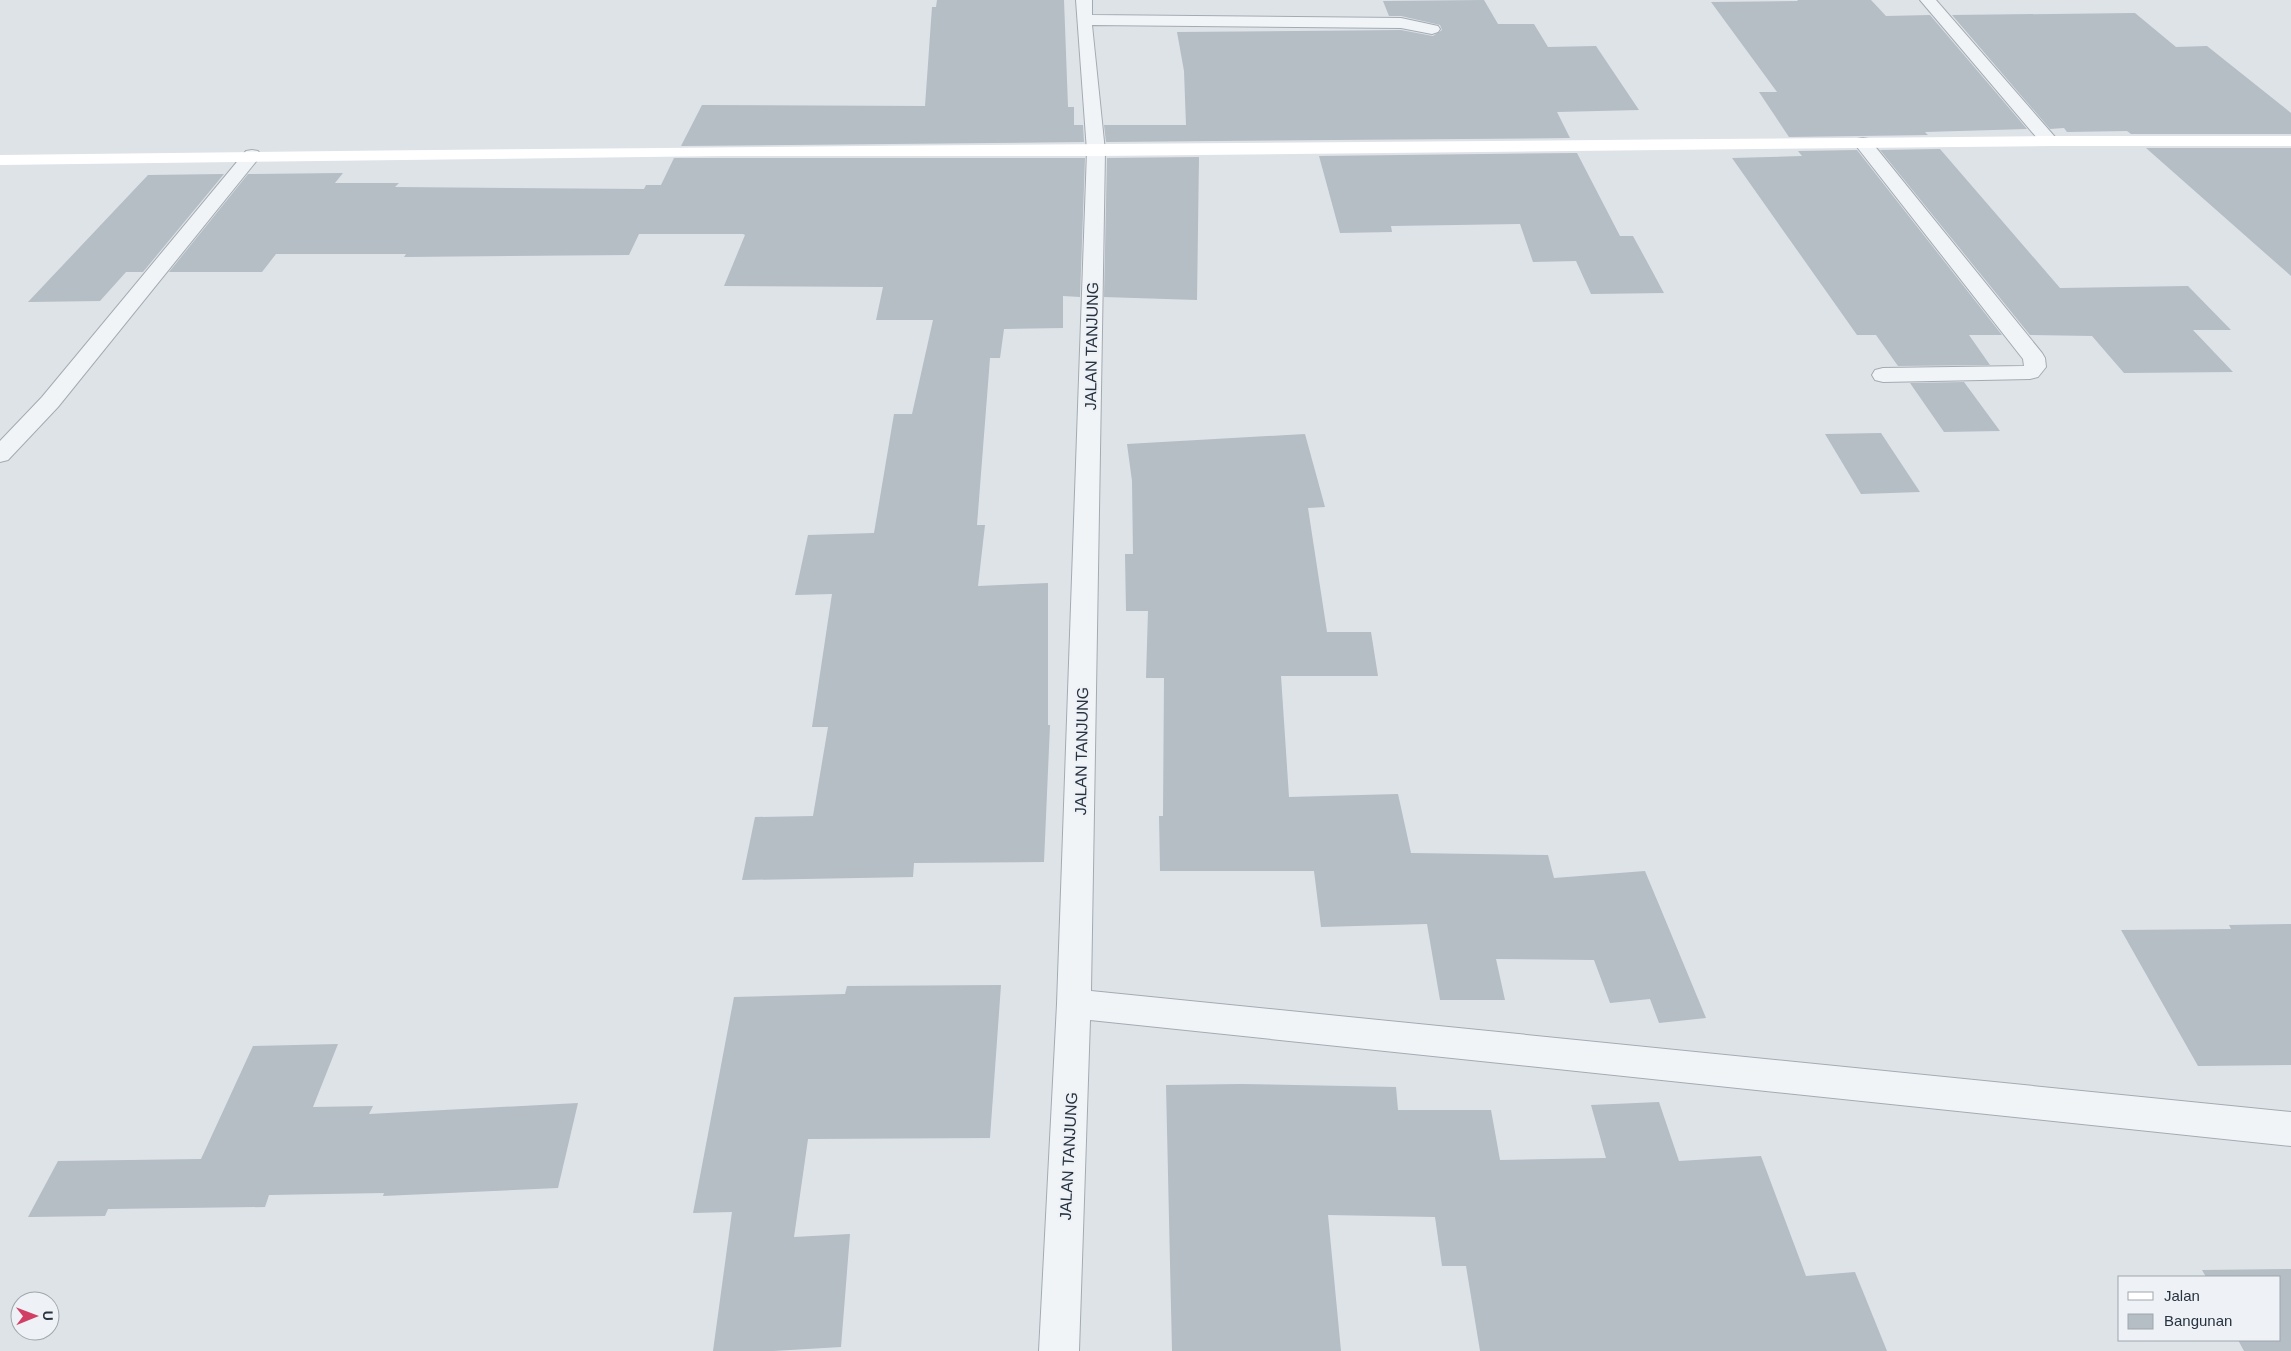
<svg xmlns="http://www.w3.org/2000/svg" width="2291" height="1351" font-family="Helvetica,sans-serif">
  <rect width="100%" height="100%" fill="#dee3e8"/>
  <path fill="#b5bdc5" d="M937,0H1064L1068,107H1074V125H1083L1084,142L681,146L702,105L925,106L932,7H936Z
    M1484,0L1498,24H1534L1548,47L1596,46L1639,110L1557,112L1570,138L1106,142L1104,125H1186L1184,71L1177,32L1401,30L1433,36L1442,30L1440,25L1401,16H1389L1383,1Z
    M1797,0H1871L1886,16L1930,15L2027,129L1925,132L1928,135L1789,137L1759,92H1777L1711,2L1798,1Z
    M2135,13L2176,47L2207,46L2291,113V134H2131L2127,131L2067,132L2064,128L2050,129L1952,15Z
    M2146,148H2291V276Z
    M1940,149L2060,288L2188,286L2231,330H2193L2233,372L2124,373L2092,336L2030,335L1880,150Z
    M1857,150L2002,335H1969L1990,365L1898,366L1876,335H1857L1732,158L1802,156L1798,151Z
    M1577,153L1620,236H1633L1664,293L1591,294L1576,261L1533,262L1520,224L1391,226L1392,232L1340,233L1319,156Z
    M1199,157L1197,300L1104,297L1107,158Z
    M674,158H1085L1080,297L1063,296V328L1004,329L1000,358H990L977,525H985L978,586L1048,583V725H1050L1044,862L914,863L913,877L742,880L755,817L813,816L828,727H812L832,594L795,595L808,535L874,533L894,414H912L933,320H876L883,287L724,286L745,235L743,234H639L629,255L404,257L406,254H276L262,272H169L248,174L343,173L335,183H399L395,187L644,189L646,185H661Z
    M224,174L143,272H126L100,301L28,302L148,175Z
    M1964,382L2000,431L1944,432L1910,383Z
    M1881,433L1920,492L1861,494L1825,434Z
    M1305,434L1325,507L1308,508L1327,632H1371L1378,676H1281L1289,797L1398,794L1411,853L1548,855L1554,878L1645,871L1706,1018L1659,1023L1650,999L1610,1003L1594,960L1496,959L1505,1000H1440L1427,924L1321,927L1314,871H1160L1159,816H1163L1164,678H1146L1148,611H1126L1125,554H1133L1132,481L1127,444Z
    M2291,924V1065L2198,1066L2121,930L2231,929L2229,925Z
    M1001,985L990,1138L808,1139L794,1237L850,1234L841,1347L773,1351H713L732,1212L693,1213L734,997L845,994L847,986Z
    M338,1044L313,1107L373,1106L369,1114L578,1103L558,1188L383,1196L384,1193L269,1195L265,1207L108,1209L105,1216L28,1217L58,1161L201,1159L253,1046Z
    M1241,1084L1396,1087L1398,1110H1491L1500,1160L1606,1158L1591,1105L1659,1102L1679,1161L1761,1156L1806,1276L1855,1272L1887,1351H1480L1466,1266H1442L1435,1217L1328,1215L1341,1351H1172L1166,1085Z
    M2291,1269V1351H2244L2238,1340H2280V1277H2206L2202,1270Z"/>
  <g fill="none" stroke-linecap="round" stroke-linejoin="round">
    <defs>
      <path id="street" d="M1076,0H1092V15L1401,18L1438,26L1440,29L1438,32L1432,34L1401,28L1092,25L1105,151L1091,991L2291,1112V1146L1090,1020L1079,1351H1039L1057,1004L1087,151Z
        M1920,0H1936L2055,137L2058,141L2055,145H2043Z
        M1863,138L1869,139L2042,353L2045,358L2046,367L2038,377L2030,379L1883,382L1875,380L1872,375L1875,370L1883,368L2024,366L2023,359L1857,147L1854,143L1857,139Z
        M252,150L258,151L261,155L258,159L58,407L8,460L0,462V441L42,397L246,151Z"/>
    </defs>
    <use href="#street" stroke="#a3abb2" stroke-width="2"/>
    <use href="#street" fill="#f1f4f7" fill-rule="evenodd"/>
    <path fill="#fff" fill-rule="evenodd" d="M2049,136H2291V146H2049L1096,156H722L0,165V155C683,146 1366,143 2049,136Z"/>
  </g>
  <g text-anchor="middle" stroke-width="4.5" stroke-linejoin="round" paint-order="stroke">
    <g font-size="16" fill="#273340" stroke="#eef2f6">
      <text transform="translate(1091 346) rotate(-89)" y="6">JALAN TANJUNG</text>
      <text transform="translate(1081 751) rotate(-89)" y="6">JALAN TANJUNG</text>
      <text transform="translate(1068 1156) rotate(-87)" y="6">JALAN TANJUNG</text>
    </g>
  </g>
  <rect x="2118" y="1276" width="162" height="65" fill="#eef2f6" stroke="#9ea6ad"/>
  <rect x="2128" y="1292" width="25" height="8" fill="#ffffff" stroke="#9ea6ad"/>
  <text x="2164" y="1301" font-size="15" fill="#273340">Jalan</text>
  <rect x="2128" y="1314" width="25" height="15" fill="#b5bdc5" stroke="#9ea6ad"/>
  <text x="2164" y="1326" font-size="15" fill="#273340">Bangunan</text>
  <g transform="translate(35 1316) rotate(89)"><circle r="24" fill="#eef2f6" stroke="#9ea6ad"/>
  <path d="M0-4L9 19L0 12L-9 19Z" fill="#d23f64"/>
  <text y="-8" font-size="14" font-weight="bold" text-anchor="middle" fill="#273340">U</text>
  </g>
</svg>
